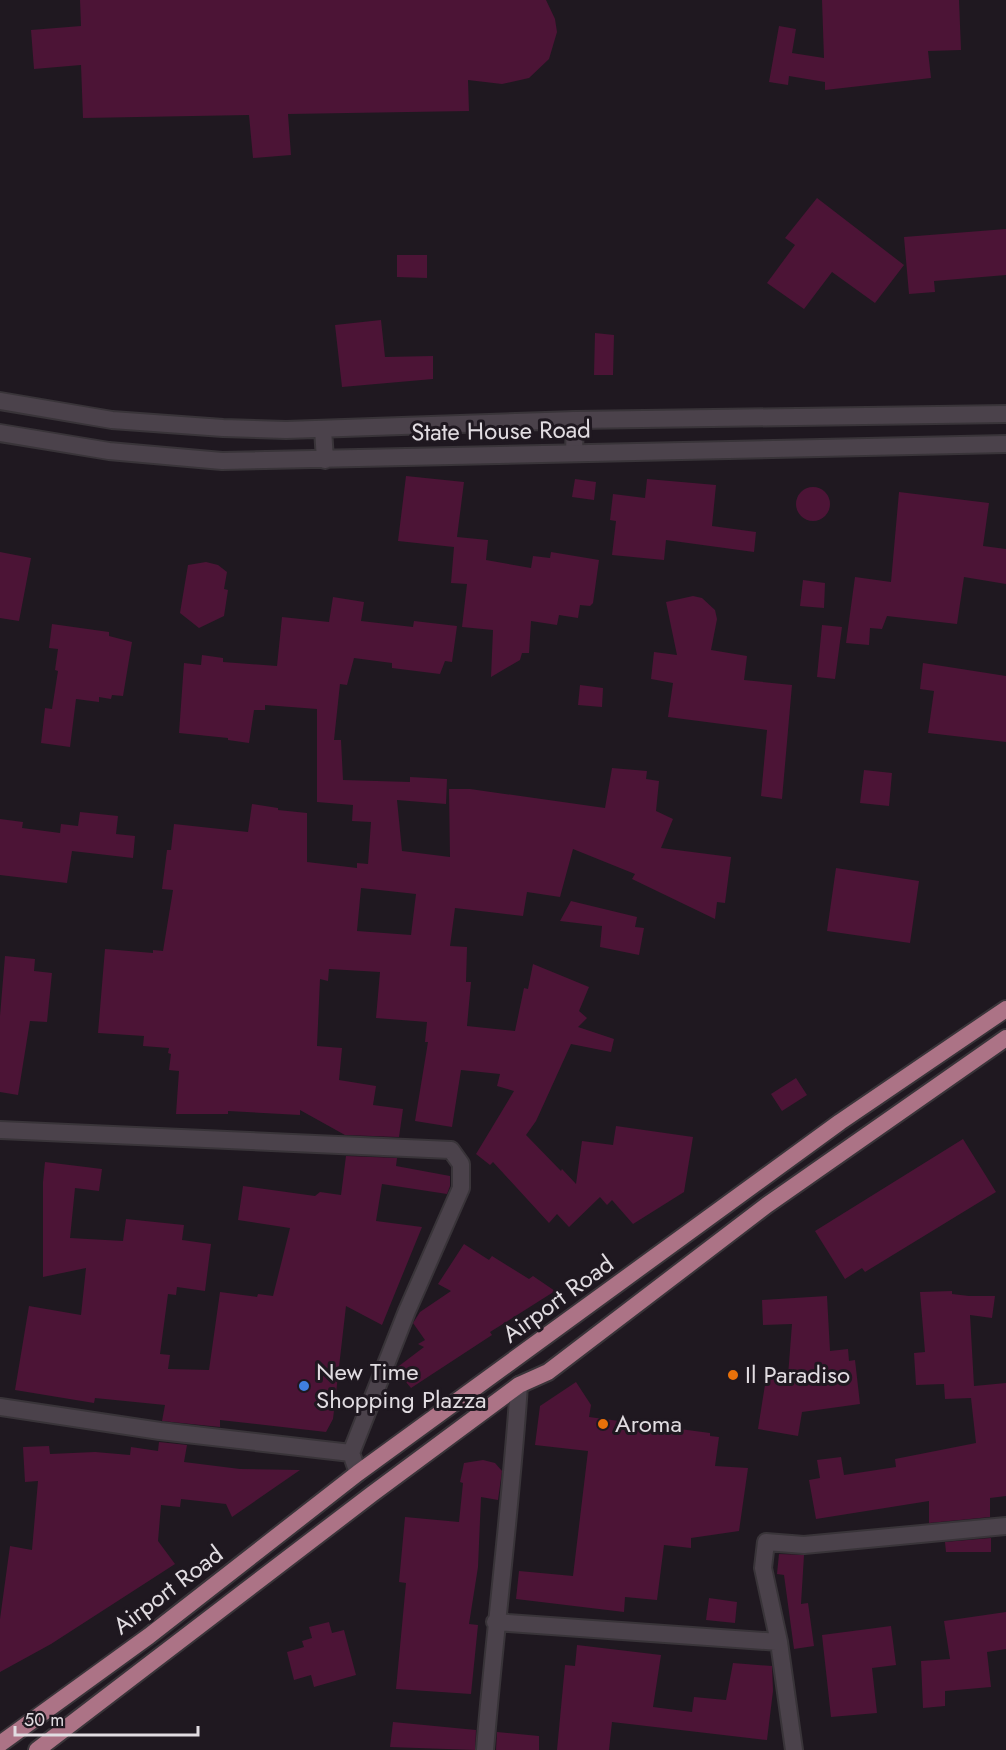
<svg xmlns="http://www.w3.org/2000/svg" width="1006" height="1750" font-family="Jost,sans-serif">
  <rect width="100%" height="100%" fill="#1f1820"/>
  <path fill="#4c1436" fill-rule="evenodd" d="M80,0H546L555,19L557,32L549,59L529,78L502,84L468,80L469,111L288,114L291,155L253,158L249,115L83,118L81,65L34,69L31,30L81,26Z
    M822,0H959L961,50L928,51L931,78L825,90V82L789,76L788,85L769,82L779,26L796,29L792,53L824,58Z
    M817,198L904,265L875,303L832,272L804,309L767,283L795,245L785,238Z
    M1006,229V275L934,281L935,292L909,294L904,237Z
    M397,255H427V278L397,277Z
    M381,320L385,357L433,356V379L342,387L335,325Z
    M595,333L614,335L613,375H594Z
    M406,476L464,482L457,537L488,540L486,560L531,568L533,556L550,558L551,552L599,560L593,603L590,606L580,605L578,618L559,615L557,625L531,621L529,653H522L520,660L491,677L493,630L462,627L467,584L451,583L454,547L398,541Z
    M575,479L596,482L594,500L572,497Z
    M647,479L716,485L712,526L756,532L754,552L666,540L664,560L612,555L616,521L610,520L613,494L645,498Z
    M796 504a17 17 0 1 1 34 0a17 17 0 1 1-34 0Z
    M899,492L989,503L983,546L1006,549V584L964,577L957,624L887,616L882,629L870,628L869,645L846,643L855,577L891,582Z
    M0,552L31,558L19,621L0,618Z
    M206,562L218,565L227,572L224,589L228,590L224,616L199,628L180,613L188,565Z
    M803,580L825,583L824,608L800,606Z
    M693,596L702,598L715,610L717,619L711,650L747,656L744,680L792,685L782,799L761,796L767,730L668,717L673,683L651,679L654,652L677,655L666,602Z
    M333,597L364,602L361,621L413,627L414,621L457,626L452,662L445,661L440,674L392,668V663L354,658L347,685L340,684L334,740H341L343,780L410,782V777L447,779L446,804L397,800L402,851L450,857L449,789H470L605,808L612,768L647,771L646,779L659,781L656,811L673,819L661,848L731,857L725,903L717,902L715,919L632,879L635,874L573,849L560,897L527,892L523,916L455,908L450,946L467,947L466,982H471L467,1026L515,1031L524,988L528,989L533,964L589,987L579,1011L587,1018L578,1027L614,1039L611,1052L571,1044L536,1121L526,1135L561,1171L562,1169L576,1184L582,1141L613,1145L616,1126L693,1137L684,1192L633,1224L612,1200L607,1205L600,1197L569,1227L557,1214L549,1223L493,1162L490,1165L476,1154L514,1091L497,1086L500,1074L461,1070L452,1127L415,1121L428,1042H425L427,1022L376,1018L380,972L329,969L328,981L320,979L317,1046L342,1048L339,1080L376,1086L373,1105L403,1109L399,1137L345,1135L300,1110V1115L228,1111V1114H176L179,1071L169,1070L171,1054L168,1053L169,1048L143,1046L144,1036L98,1033L105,949L153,953V950L163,951L173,890L162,889L167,850H171L174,824L248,832L252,804L278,808V810L307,813V862L357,868V863L368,864L371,822L352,821L353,805L317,802V709L265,705V710H254L249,743L228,740V738L179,733L184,663L201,665L202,655L223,658V662L277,666L282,617L329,622ZM361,888L416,894L411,935L357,931Z
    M52,624L109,632V636L132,642L123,696L112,695L111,699L99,697V702L76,699L70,747L41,743L45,708L52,709L58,671L55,670L58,649L49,648Z
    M822,625L842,627L835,679L817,677Z
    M923,663L1006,676V742L928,733L934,691L920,689Z
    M580,685L603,688L602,707L578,705Z
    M864,770L892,773L889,806L860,803Z
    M80,812L118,816L116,834L135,836L133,858L72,851L67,883L0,875V819L23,822L22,828L60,833L61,824L78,826Z
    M836,868L919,881L910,943L827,931Z
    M571,901L637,917L635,927L644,928L639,955L600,947L602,926L560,921Z
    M5,956L35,959L34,971L52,973L47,1022L30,1021L18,1095L0,1092V1016Z
    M796,1078L807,1095L782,1111L771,1094Z
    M963,1139L996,1192L865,1272L862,1268L845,1279L815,1231Z
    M346,1156L397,1158L396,1166L450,1176V1186L447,1194L382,1184L376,1221L422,1227L382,1325L346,1306L333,1419L326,1432L220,1420V1427L162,1421L165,1405L95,1398L94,1403L15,1390L29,1306L81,1315L86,1268L43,1277V1182L45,1162L102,1169L99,1191L75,1188L70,1238L123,1241L126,1219L184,1225L182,1240L211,1244L205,1291L177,1287L176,1295L168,1294L160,1354L170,1355L168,1369L209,1370L220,1292L257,1297L258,1294L273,1296L290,1228L238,1220L243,1186L315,1196L320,1192L341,1195Z
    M464,1244L489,1260L492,1256L529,1279L533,1276L555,1291L490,1332L492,1335L411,1388L395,1369L424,1347L418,1344L425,1340L413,1323L420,1312L451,1291L438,1284Z
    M952,1291V1294L969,1296H995L992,1318L970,1315L974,1386L1006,1383V1496L990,1498V1517L929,1523V1501L816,1519L809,1480L820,1478L817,1460L841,1457L844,1475L896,1467L895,1459L976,1443L971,1398L945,1399L944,1384L916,1385L914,1353L925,1352L920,1292Z
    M827,1296L830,1351L848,1349L849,1361L855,1360L860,1404L802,1412L798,1436L758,1429L767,1372L788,1376L792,1324L763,1325L762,1300Z
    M576,1382L591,1405L589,1417L710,1433V1436L719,1437L715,1466L748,1468L739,1531L691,1538V1548L664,1545L657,1600L625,1597L624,1612L516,1599L519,1571L573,1576L588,1451L535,1445L540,1406Z
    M159,1442L187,1445L184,1462L240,1469L300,1470L232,1517L226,1504L181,1499L180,1507L161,1505L158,1541L175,1564L51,1644L0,1672V1619L10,1546L32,1550L38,1481L25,1482L23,1447L49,1446L50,1454L95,1452L130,1455L131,1447L158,1451Z
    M483,1460L495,1463L502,1471L498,1500L481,1497L478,1567L469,1624L478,1625L471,1694L396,1689L406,1583L399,1582L405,1517L459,1522L463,1483L460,1482L464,1463Z
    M991,1538V1552H946L945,1542Z
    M779,1554L804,1555L801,1604L808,1603L814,1646L794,1649L784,1575L777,1574Z
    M709,1598L737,1602L735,1623L706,1620Z
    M1006,1612V1649L987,1652L991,1687L945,1691V1706L923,1708L921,1661L950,1659L944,1621Z
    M329,1622L332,1633L344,1630L356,1675L314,1687L311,1675L294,1680L287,1652L304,1647L302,1641L312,1638L309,1627Z
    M891,1626L896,1665L872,1668L877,1713L831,1717L822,1635Z
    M577,1645L661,1655L653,1707L692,1712L694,1697L726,1700L733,1663L772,1666L773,1691L767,1740L612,1722L609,1750H557L565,1665L575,1666Z
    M393,1722L476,1730L475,1750L390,1747Z
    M497,1732L539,1736V1750H496Z"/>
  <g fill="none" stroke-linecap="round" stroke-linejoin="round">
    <defs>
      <path id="minor" d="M574,453L575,420
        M0,1130L451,1150L461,1164V1188L407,1311L351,1453L358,1473
        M0,1407L160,1431L351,1453
        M495,1622L779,1642
        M485,1750C495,1628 511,1507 519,1385
        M794,1750L779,1642L763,1568L766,1542L804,1545L1006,1526"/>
      <path id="secondary" d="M0,401L112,420L223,428L286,430L575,420L1006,414
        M323,429L325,460
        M0,433L109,451L222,461L1006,444"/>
      <path id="primary" d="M0,1744L149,1636L358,1473L840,1122L1006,1009
        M37,1750L372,1494L519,1385L548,1372L767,1205L1006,1038"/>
    </defs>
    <use href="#minor" stroke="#393439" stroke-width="20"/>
    <use href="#secondary" stroke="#393439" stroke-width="20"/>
    <use href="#primary" stroke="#393439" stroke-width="20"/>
    <use href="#minor" stroke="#4b424b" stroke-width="16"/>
    <use href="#secondary" stroke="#4b424b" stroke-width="16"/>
    <use href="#primary" stroke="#ac7386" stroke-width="16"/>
  </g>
  <g fill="#e8710a" stroke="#1f1820" stroke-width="2">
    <circle cx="733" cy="1375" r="6"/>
    <circle cx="603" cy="1424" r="6"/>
  </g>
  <circle fill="#3f7fe0" stroke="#1f1820" stroke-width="2" cx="304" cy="1386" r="6"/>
  <g text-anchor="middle" stroke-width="6" stroke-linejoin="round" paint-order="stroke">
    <g font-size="24" fill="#e1dce1" stroke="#1f1820">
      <text transform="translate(501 431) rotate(-1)" y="8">State House Road</text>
      <text transform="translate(558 1299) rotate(-36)" y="8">Airport Road</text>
      <text transform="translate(168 1590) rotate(-37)" y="8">Airport Road</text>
    </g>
    <g font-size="24" fill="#e1dce1" stroke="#1f1820" text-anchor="start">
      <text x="316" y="1380">New Time<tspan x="316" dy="28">Shopping Plazza</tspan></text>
      <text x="745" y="1383">Il Paradiso</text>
      <text x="615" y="1432">Aroma</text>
    </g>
  </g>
  <path d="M15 1726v9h183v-9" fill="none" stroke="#e1dce1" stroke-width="3"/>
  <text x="24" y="1726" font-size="18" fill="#e1dce1" stroke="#1f1820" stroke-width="4.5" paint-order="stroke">50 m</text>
</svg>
